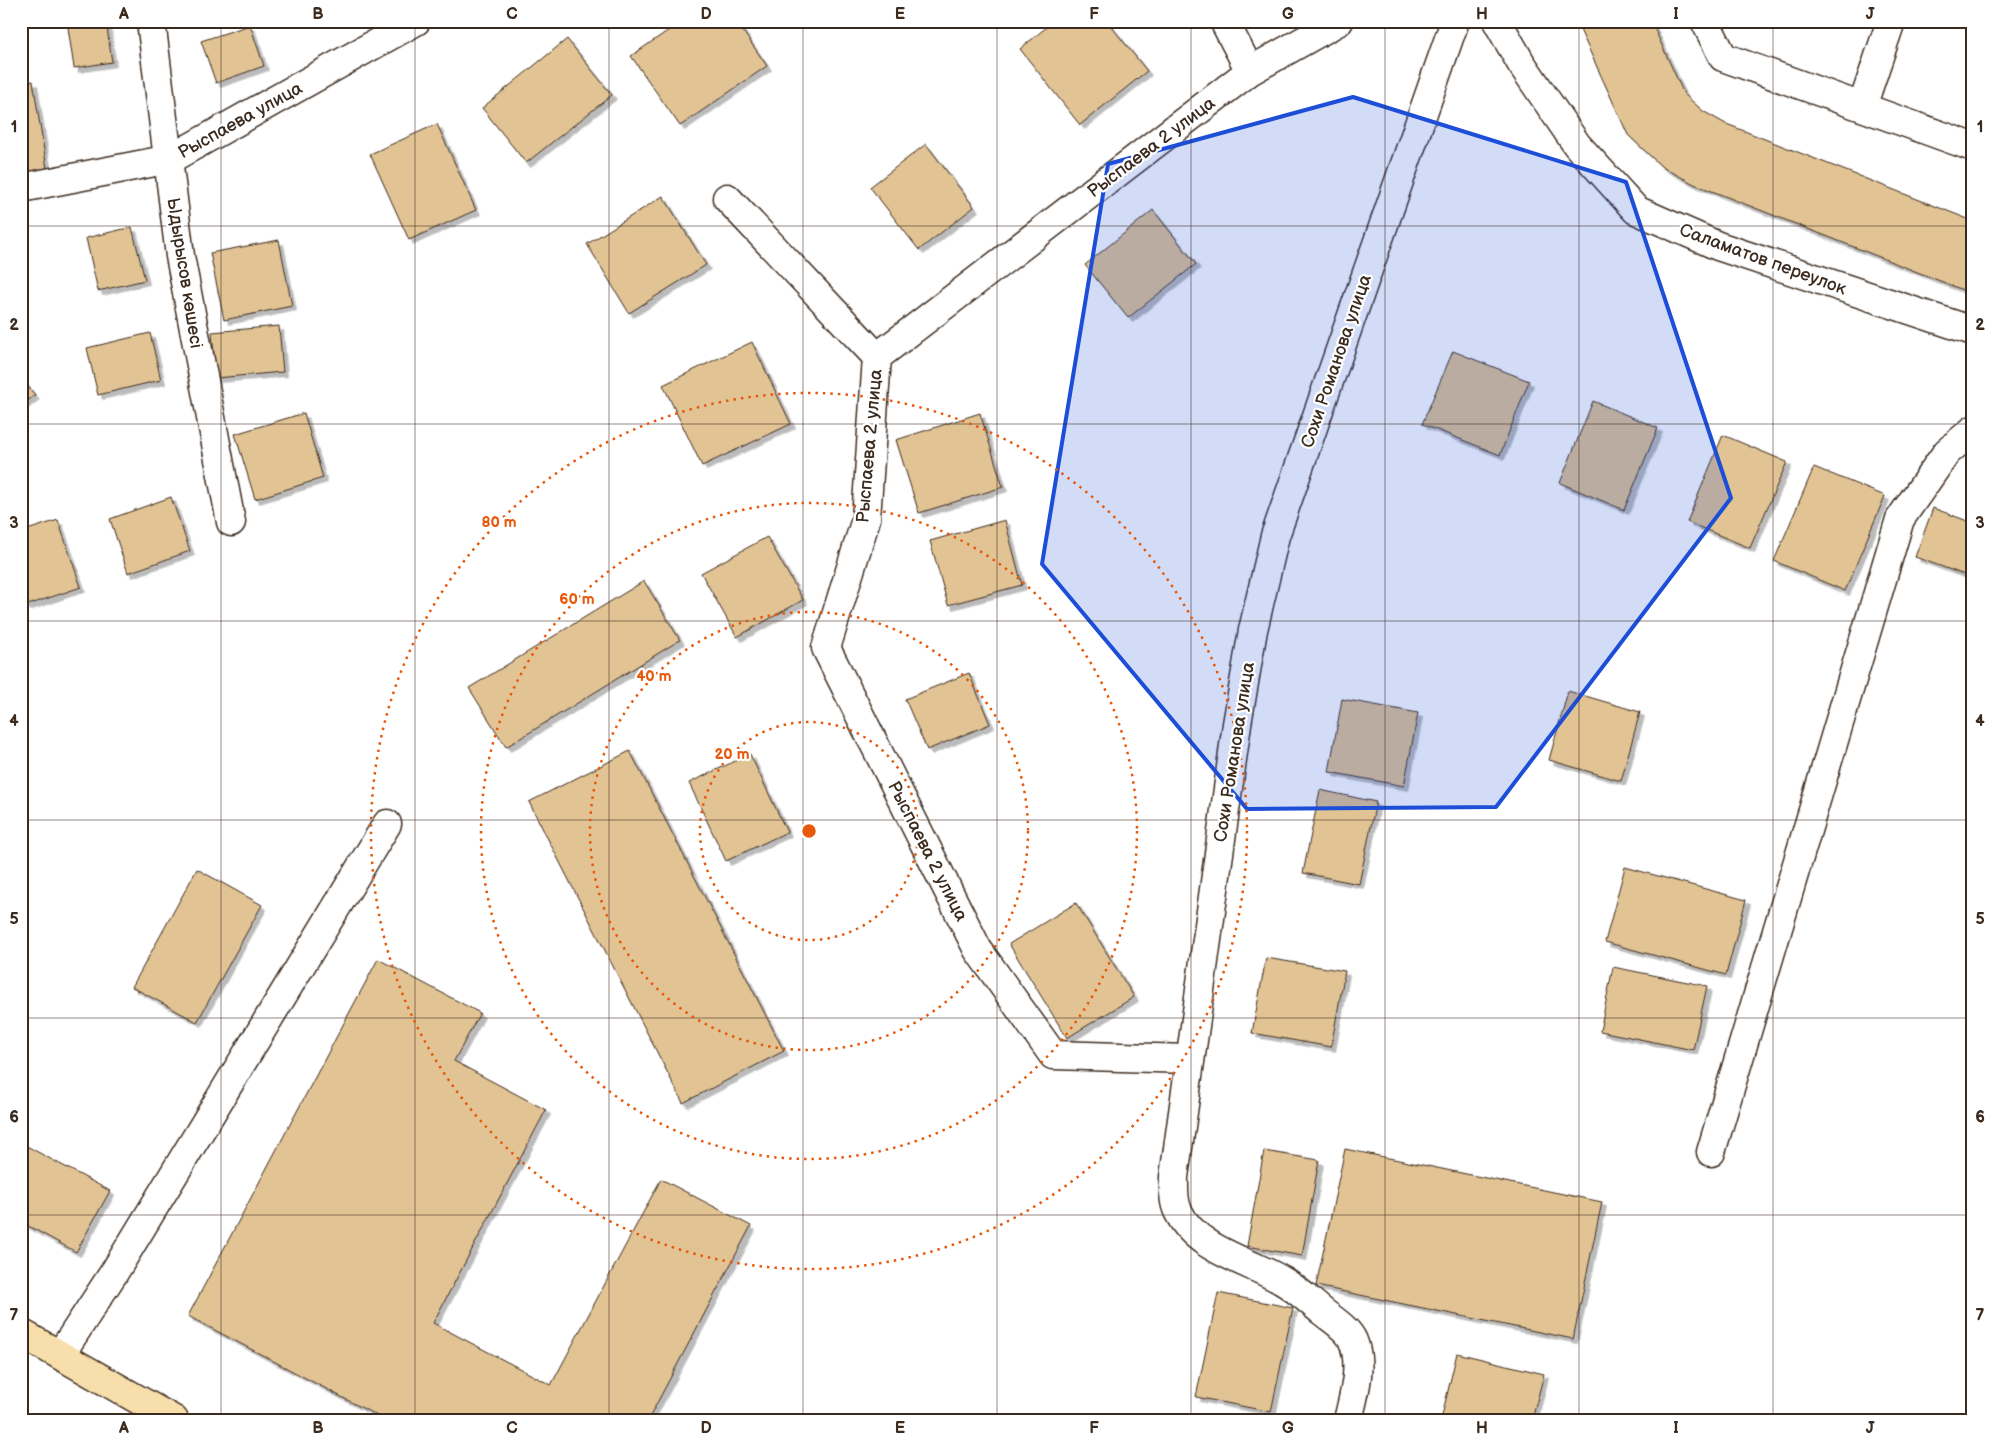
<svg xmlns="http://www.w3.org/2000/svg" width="1994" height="1441" font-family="'Balsamiq Sans',sans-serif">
  <defs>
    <filter id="shadow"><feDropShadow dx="4.5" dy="4.5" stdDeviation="0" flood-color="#0004"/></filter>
  </defs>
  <rect width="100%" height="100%" fill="#fff"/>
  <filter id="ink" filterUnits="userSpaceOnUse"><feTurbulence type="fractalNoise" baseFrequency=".02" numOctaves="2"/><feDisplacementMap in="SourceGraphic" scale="10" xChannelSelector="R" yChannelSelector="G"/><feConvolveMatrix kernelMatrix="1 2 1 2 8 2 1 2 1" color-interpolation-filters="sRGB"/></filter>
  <g filter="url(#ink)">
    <path fill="#e1c394" stroke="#3b2a1e" filter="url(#shadow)" d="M67,21H106L112,62L74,68Z
      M682,21H736L767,66L680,126L631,56Z
      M1054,21H1107L1147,71L1080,125L1020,49Z
      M1576,21H1651L1684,94L1703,111L1724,123L1973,221V294L1694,184L1662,167L1628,135Z
      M250,25L264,66L216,83L201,41Z
      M567,39L612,95L526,163L482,108Z
      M33,81L47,169L21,173V83Z
      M437,124L476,210L409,240L370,154Z
      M926,144L974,207L919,250L870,187Z
      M663,196L706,265L629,313L587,244Z
      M1153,210L1196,264L1128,318L1085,265Z
      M132,227L145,280L98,291L86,238Z
      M279,240L292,306L224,320L210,253Z
      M279,326L283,372L216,378L212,332Z
      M150,333L161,380L98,395L87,348Z
      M752,342L791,424L702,466L663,385Z
      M1453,351L1529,381L1500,455L1422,424Z
      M21,378L35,395L21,406Z
      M1593,401L1658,428L1624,510L1560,483Z
      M304,413L323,478L255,499L235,434Z
      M980,413L1003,487L919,513L896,440Z
      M1723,435L1787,462L1750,548L1687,522Z
      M1814,467L1885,496L1845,591L1774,561Z
      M171,497L190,551L128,573L110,519Z
      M1933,508L1973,523V578L1915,557Z
      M58,520L81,587L25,606L21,594V532Z
      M1005,520L1022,585L948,605L930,541Z
      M767,537L803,600L737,637L701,573Z
      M644,581L680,640L506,747L469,688Z
      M969,673L990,724L927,750L905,699Z
      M1568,691L1640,712L1621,781L1549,760Z
      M1342,699L1418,713L1404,786L1329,772Z
      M630,751L784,1051L683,1103L529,802Z
      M750,754L787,832L726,861L689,783Z
      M1320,790L1376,802L1359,884L1303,873Z
      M1625,867L1746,900L1726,975L1605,942Z
      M197,869L262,905L197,1022L132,987Z
      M1076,903L1134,997L1067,1038L1009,944Z
      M1266,958L1345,971L1331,1047L1252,1033Z
      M378,959L480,1013L454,1061L546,1110L433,1323L551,1385L661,1179L751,1226L648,1420H385L188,1316Z
      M1613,967L1707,986L1693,1050L1600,1031Z
      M21,1143L110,1191L76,1252L21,1222Z
      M1345,1149L1602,1202L1573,1339L1316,1286Z
      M1264,1151L1319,1160L1302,1256L1247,1246Z
      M1218,1293L1293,1308L1271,1412L1196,1397Z
      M1457,1353L1544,1374L1532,1420H1441Z"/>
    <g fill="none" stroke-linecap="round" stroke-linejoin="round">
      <defs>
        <path id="minor" d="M151,21L180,256L231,522
          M1224,21L1250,71
          M1497,21L1521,63L1577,145L1636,210L1718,246L1973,331
          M1705,21L1723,57L1973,147
          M1862,107L1891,21
          M21,188L170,159L416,21
          M727,198L877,357
          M1189,1059L1053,1055L978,950L826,648L866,519L877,357L1250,71L1339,21
          M1711,1152L1900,519L1947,452L1973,430
          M60,1355L115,1271L387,824
          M1348,1420C1354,1395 1363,1366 1353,1341C1348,1329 1333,1320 1323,1312C1309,1301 1296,1288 1281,1280C1247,1260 1196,1250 1178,1211C1173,1201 1174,1188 1174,1177L1237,724L1253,630L1275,536L1455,21"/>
        <path id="major" d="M21,1333L174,1420"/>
      </defs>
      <use href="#minor" stroke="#3b2a1e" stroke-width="31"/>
      <use href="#major" stroke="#3b2a1e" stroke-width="31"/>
      <use href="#minor" stroke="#fff" stroke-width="28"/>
      <use href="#major" stroke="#f8deab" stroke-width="28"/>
    </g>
  </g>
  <path fill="#1d4ed8" fill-opacity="0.2" stroke="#1d4ed8" stroke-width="4" stroke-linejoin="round" d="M1353,97L1626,182L1731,498L1496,807L1247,809L1042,564L1108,164Z"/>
  <path fill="none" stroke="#3b2a1e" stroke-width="1" stroke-opacity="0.55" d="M221,21V1420M415,21V1420M609,21V1420M803,21V1420M997,21V1420M1191,21V1420M1385,21V1420M1579,21V1420M1773,21V1420M21,226H1973M21,424H1973M21,621H1973M21,820H1973M21,1018H1973M21,1215H1973"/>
  <g fill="none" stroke="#e8590c" stroke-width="2.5" stroke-dasharray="2.5 5">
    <circle cx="809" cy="831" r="109"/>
    <circle cx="809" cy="831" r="219"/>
    <circle cx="809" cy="831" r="328"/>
    <circle cx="809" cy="831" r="438"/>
  </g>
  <g text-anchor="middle" stroke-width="4.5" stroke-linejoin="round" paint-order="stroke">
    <g font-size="18" fill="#3b2a1e" stroke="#fff">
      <text transform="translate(240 120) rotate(-29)" y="6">Рыспаева улица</text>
      <text transform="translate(1151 147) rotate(-37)" y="6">Рыспаева 2 улица</text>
      <text transform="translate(1763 259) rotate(20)" y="6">Саламатов переулок</text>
      <text transform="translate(185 273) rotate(81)" y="6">Ыдырысов көшесі</text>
      <text transform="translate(1336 361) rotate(-71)" y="6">Сохи Романова улица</text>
      <text transform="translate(869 446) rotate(-85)" y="6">Рыспаева 2 улица</text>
      <text transform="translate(1234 752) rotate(-81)" y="6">Сохи Романова улица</text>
      <text transform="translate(928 851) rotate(63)" y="6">Рыспаева 2 улица</text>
    </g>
  </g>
  <circle cx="809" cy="831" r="8" fill="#e8590c" stroke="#fff" stroke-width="2.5"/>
  <g font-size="15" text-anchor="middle" font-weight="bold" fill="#e8590c" stroke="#fff" stroke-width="4.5" stroke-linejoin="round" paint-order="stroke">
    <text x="499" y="527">80 m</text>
    <text x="577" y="604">60 m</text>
    <text x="654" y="681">40 m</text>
    <text x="732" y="759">20 m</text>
  </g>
  <rect width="1994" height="1441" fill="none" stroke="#fff" stroke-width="55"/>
  <rect x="28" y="28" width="1938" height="1386" fill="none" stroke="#3b2a1e" stroke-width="2"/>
  <g font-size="16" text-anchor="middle" font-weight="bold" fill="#3b2a1e">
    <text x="124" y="19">A</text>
    <text x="318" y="19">B</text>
    <text x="512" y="19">C</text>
    <text x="706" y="19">D</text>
    <text x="900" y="19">E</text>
    <text x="1094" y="19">F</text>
    <text x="1288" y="19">G</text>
    <text x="1482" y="19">H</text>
    <text x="1676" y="19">I</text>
    <text x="1870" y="19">J</text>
    <text x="14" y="132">1</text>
    <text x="1980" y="132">1</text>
    <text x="14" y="330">2</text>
    <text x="1980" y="330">2</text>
    <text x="14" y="528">3</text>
    <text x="1980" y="528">3</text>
    <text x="14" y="726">4</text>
    <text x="1980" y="726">4</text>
    <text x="14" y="924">5</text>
    <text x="1980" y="924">5</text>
    <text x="14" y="1122">6</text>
    <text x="1980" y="1122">6</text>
    <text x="14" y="1320">7</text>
    <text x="1980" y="1320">7</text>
    <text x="124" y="1433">A</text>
    <text x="318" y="1433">B</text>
    <text x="512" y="1433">C</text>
    <text x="706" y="1433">D</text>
    <text x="900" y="1433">E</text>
    <text x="1094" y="1433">F</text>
    <text x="1288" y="1433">G</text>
    <text x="1482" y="1433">H</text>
    <text x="1676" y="1433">I</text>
    <text x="1870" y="1433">J</text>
  </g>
</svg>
